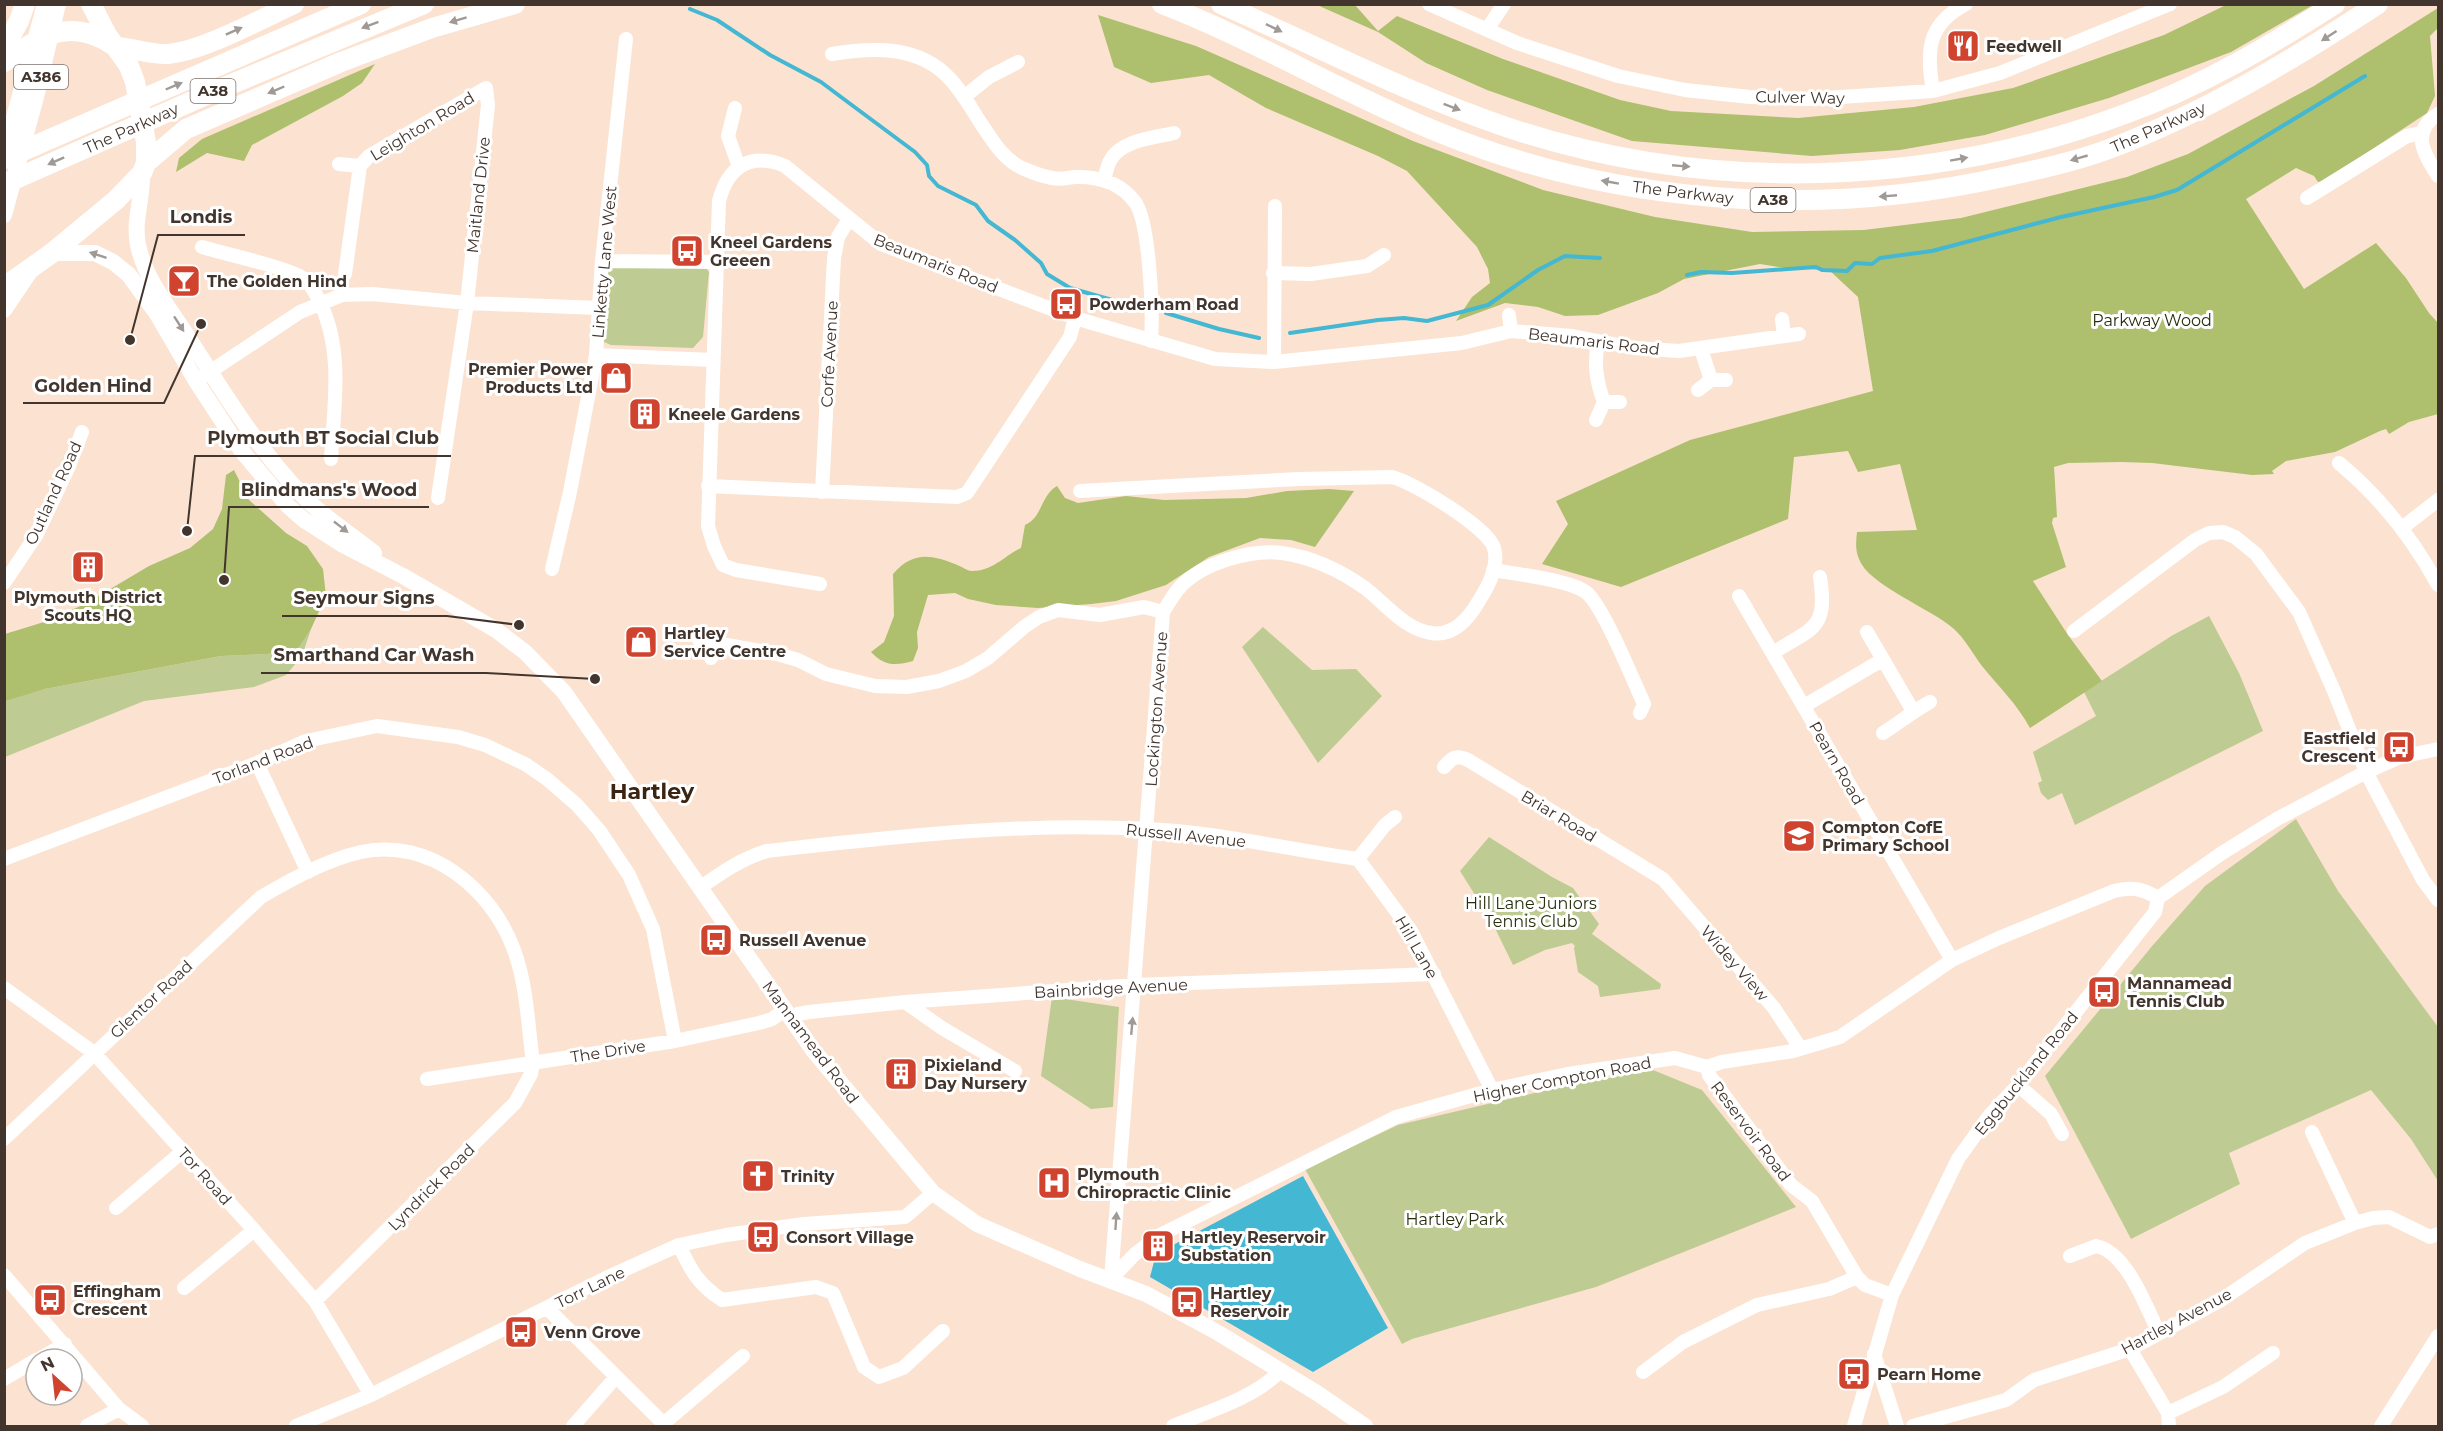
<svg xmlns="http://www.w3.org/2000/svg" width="2443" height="1431" font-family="Montserrat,sans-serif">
  <rect width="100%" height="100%" fill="#fce3d1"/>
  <path fill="#becb92" d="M611,266L705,267L709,272L703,337L693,348L611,345L604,342L600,337L607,271Z
    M2209,616L2239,673L2263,731L2075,825L2062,793L2048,800L2041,793L2038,783L2042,781L2033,752L2096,716L2084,692L2173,635Z
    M1263,627L1312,670L1356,669L1382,696L1318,763L1242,647Z
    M311,629L302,656L286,675L254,687L144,701L5,757V701L8,699L45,689L221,656L268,654L297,648Z
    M2296,819L2338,891L2438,1027V1181L2411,1139L2371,1090L2229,1153L2240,1184L2131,1239L2045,1076L2153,945L2205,886Z
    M1489,837L1552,877L1573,888L1599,924L1592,934L1661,984L1660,989L1600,997L1598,986L1578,972L1574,948L1575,946L1572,943L1545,950L1513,965L1492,922L1460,871Z
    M1052,997L1119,1007L1113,1107L1091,1109L1041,1076Z
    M1653,1070L1702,1090L1796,1207L1596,1287L1412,1339L1402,1344L1305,1169L1398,1125L1564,1086Z"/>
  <path fill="#aebf6e" d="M1317,5H1355L1378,31L1397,16L1503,59L1620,100L1671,111L1798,118L1914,107L2013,88L2164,35L2226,5H2313L2231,52L2109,98L1985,135L1900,150L1812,156L1632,141L1487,90L1426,63L1378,32Z
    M2438,8V28L2430,36L2435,96L2427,113L2324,181L2318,182L2314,176L2296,168L2246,199L2304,289L2376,243L2406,278L2429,313L2438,323V414L2409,422L2389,434L2386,429L2380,431L2335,452L2286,461L2272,471L2274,474L2252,475L2152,463L2121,462L2068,463L2054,467L2057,517L2053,518L2052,523L2066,567L2033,581L2068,635L2102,681L2030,728C2017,704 1999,687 1982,666C1973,654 1965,639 1954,629C1932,609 1868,585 1859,559C1855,550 1856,541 1857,532L1917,530L1900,464L1858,472L1848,451L1794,457L1788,519L1621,587L1542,564L1568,524L1556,501L1690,440L1873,391L1858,297L1829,270L1785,268L1760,264L1684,279L1658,293L1598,315L1565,316L1538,307L1505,303L1456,321L1472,297L1490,283L1488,269L1477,247L1407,171L1378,156L1266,108L1209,75L1151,83L1114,67L1098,15L1196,46L1413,141L1543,190L1655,217L1752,232L1864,230L1961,218L2127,177L2188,154L2314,86Z
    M375,64L362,83L343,96L252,145L244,161L207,153L176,172L179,158L202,139Z
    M234,470L249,500L286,533L307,546L323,569L326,596L311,629L298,648L268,654L221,656L45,689L5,701V634L44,622L85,604L149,566L190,548L213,529L222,509L226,475Z
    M1057,486L1065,498L1078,503L1126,496L1164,500L1246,498L1287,491L1329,489L1354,491L1315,547L1291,540L1260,538L1209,557L1166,585L1116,601L1091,604L1038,608L996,605L968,599L955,593L928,595L917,632L918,648L913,661C895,666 884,666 871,652L884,642L894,616L893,574C912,552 930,554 955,564C961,566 967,571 972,571C993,571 1004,556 1021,548L1025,525C1043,517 1040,496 1057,486Z"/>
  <path fill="#44b7d2" d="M1303,1176L1388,1328L1313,1372L1150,1277L1156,1254Z"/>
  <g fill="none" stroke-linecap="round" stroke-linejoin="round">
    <path stroke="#44b7d2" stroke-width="4" d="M690,9L717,20L770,55L821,82L841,97L915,152L927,165L929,176L938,186L976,205L988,221L1015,240L1041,263L1047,274L1070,288L1140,308
      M1687,275L1701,272L1732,273L1816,267L1822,270L1847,271L1855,263L1872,264L1880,258L1932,251L2061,217L2154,197L2177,190L2365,76
      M1166,313L1219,329L1259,338
      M1290,333L1378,320L1404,318L1427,321L1488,305L1538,270L1565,256L1600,258"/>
    <path stroke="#fff" stroke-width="14" d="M1429,4L1517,43L1618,76L1685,90L1750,97L1810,99L1933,91L2000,73L2170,4
      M1488,28L1504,4
      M832,54C873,47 920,45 951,80C963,93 972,110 982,125C993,141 1003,159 1022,168C1031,172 1041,176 1052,178C1059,180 1067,178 1074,177C1098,176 1120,182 1135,202C1150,223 1153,313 1151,341
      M1933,91C1926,52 1927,24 1966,4
      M964,97L989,77L1018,62
      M735,108L728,136L739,167
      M2438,114C2410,132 2424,154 2438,176
      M339,164L360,166
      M1104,180C1106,174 1107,166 1110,161C1120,140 1154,138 1174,133
      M2307,198L2407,136L2423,133
      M202,247C232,256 266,262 295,274C308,279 313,289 319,300C344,350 334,405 331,459
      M602,261L718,262
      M1273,273L1311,274L1367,266L1384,255
      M345,274L360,166L369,156L486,88L488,105L467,303L438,498
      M1509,315L1511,331
      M1782,319L1784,336
      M1701,349L1711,380H1726
      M596,355L713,360
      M1274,362L1275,206
      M196,381L300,312L342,295L372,294L467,303L599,308
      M1698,390L1711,380
      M1604,402H1620
      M1596,420L1604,402C1596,381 1594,364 1598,341
      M2339,463C2380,497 2413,539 2438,585
      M708,486L957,497L967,493L1070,337L1075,318
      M1080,491L1299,479L1392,477C1413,482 1489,528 1494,548C1499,565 1489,585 1480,599C1470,617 1454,637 1431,633C1404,629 1386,604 1365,588C1341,571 1311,557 1282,553C1251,549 1203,563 1181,586C1174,593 1169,603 1163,612L1111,1279
      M822,492L834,258L838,237L849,219
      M2402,528L2438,500
      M552,569L570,492L596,355L602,261L626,39
      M1493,570C1515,574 1571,580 1587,593C1604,608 1633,680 1644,704L1640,713
      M4,583L37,534L69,466L82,432
      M820,584L736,570L723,565L714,546L708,526L719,201C728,166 751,152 785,166L881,244L1075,318L1215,359L1274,362L1462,343L1511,331L1572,336L1634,348L1679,351L1799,334
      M1739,596L1952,960
      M2074,631L2195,540L2209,533L2223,532L2235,537L2256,554L2299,612L2334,691L2366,772L2423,880L2438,900
      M1867,632L1913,711
      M699,640L777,654L798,660L826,674L875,686L907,687L939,681L966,671L988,658L1024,627L1039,617L1058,610L1100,615L1144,607L1163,612
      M1773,653C1813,627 1828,630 1820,577
      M711,658L712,642
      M1804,706L1882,660
      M1883,733C1899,723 1913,711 1930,702
      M257,763L308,872
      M1444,767C1452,758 1456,754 1468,760L1663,879L1774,1008L1797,1043L1793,1051
      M4,859L257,763L306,741L377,726L458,737L485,745L525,764L547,779L577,805L599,830L629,875L653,929L675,1041
      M1358,859L1411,931L1492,1090
      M1358,859L1385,825L1395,817
      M700,888C722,872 741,859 767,851C893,837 1020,822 1147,829C1219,832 1288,850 1358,859
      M4,988L94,1053L254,1230L315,1301L371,1395
      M905,1002L942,1028L1015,1071
      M791,1018L798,1014L809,1012L905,1002L1135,985L1434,974
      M1707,1067L1709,1075L1791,1185L1812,1201L1857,1277L1865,1285L1892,1295
      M427,1079L675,1041L759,1023L772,1019L785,1010
      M2018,1085L2051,1114L2062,1134
      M2312,1132L2355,1223
      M4,1139L261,897C292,879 326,860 361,852C429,837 492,889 514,950C527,985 528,1026 533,1063L531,1074L515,1103L315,1301
      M116,1208L183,1151
      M679,1245C691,1271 698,1284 722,1300L816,1287L833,1293L864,1367L879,1377L903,1368L943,1331
      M2070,1256L2096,1246C2127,1252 2146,1307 2159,1333
      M4,1275L119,1409L142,1426
      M1111,1279L1135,1254L1160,1235L1396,1117L1492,1090L1568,1074L1675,1058L1707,1067L1722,1062L1793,1051L1840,1037L1952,960L1999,938L2114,891C2132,887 2142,888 2158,898
      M184,1288L254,1230
      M547,1308L666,1426
      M2130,1349L2168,1413L2169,1426
      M1874,1354L1897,1426
      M39,1359L65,1344
      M1643,1372L1683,1342L1757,1305L1829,1289L1857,1277
      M4,1379L36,1360
      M2168,1413L2223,1387L2273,1353
      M663,1424L743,1356
      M87,1426L119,1409
      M296,1426L371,1395L606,1278L679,1245L726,1235L804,1224L905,1217L933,1193
      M573,1426L616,1377
      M1173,1426C1207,1412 1255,1398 1280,1371
      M1854,1426L1892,1295L1958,1159L1989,1116L2018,1085L2155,912L2158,898L2222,853L2277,819L2366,772L2400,757L2438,749
      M1913,1426L2006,1400L2034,1380L2130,1349L2221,1300L2305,1243L2355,1223L2373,1218L2389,1217L2430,1237L2438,1234
      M2381,1426L2438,1336"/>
    <path stroke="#fff" stroke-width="16" d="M4,154L45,4
      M142,173C143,198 133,221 138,245C145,279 170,309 188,337C224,393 256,447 303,496C323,517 351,534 374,553
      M4,215L36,97L58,4
      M52,253H95L113,262L129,275L157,314L196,381L241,450L288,506L304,520L343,545L403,576L496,630L525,652L564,692L813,1050L933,1193L977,1224L1080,1269L1146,1294L1215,1331L1317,1393L1365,1426
      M4,310L31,270"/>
    <path stroke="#fff" stroke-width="20" d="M1162,4C1255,40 1341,92 1433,130C1614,205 1818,219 2008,176C2042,169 2077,161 2109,149C2205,113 2292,60 2378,4
      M1221,4C1317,46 1409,94 1509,128C1707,194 1930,187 2125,114C2200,87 2268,47 2335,4
      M117,47C134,48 151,55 168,54C203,51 261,19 294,4
      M4,48L19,21L25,4
      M4,62C42,35 70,17 113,45
      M4,159L361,4
      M146,163L186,129L341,62L432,28L515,4
      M4,184L222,88L424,4
      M4,287L52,253L116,200L142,173L146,163V142L135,82L129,66L107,35L91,4"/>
  </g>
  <defs><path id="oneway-solid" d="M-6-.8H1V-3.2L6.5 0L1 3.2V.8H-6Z" transform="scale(1.5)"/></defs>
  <g fill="#a09a96">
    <use href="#oneway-solid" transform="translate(458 20) rotate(163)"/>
    <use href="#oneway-solid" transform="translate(370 25) rotate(159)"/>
    <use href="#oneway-solid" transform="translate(1274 28) rotate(26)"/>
    <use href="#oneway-solid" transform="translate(234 31) rotate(-24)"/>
    <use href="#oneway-solid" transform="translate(2329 36) rotate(147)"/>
    <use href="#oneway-solid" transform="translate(174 86) rotate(-23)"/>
    <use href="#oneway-solid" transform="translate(276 90) rotate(157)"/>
    <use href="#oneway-solid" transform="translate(1452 107) rotate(21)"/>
    <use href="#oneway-solid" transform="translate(2079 158) rotate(164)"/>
    <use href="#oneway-solid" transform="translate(1959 159) rotate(-10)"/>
    <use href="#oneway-solid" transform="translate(56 161) rotate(156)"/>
    <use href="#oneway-solid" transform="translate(1681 166) rotate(5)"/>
    <use href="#oneway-solid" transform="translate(1610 182) rotate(-170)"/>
    <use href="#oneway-solid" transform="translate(1888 196) rotate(175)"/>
    <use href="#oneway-solid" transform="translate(98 255) rotate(-162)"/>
    <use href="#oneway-solid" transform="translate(179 324) rotate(57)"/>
    <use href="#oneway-solid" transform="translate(341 527) rotate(38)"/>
    <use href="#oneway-solid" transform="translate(1132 1026) rotate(-85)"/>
    <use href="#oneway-solid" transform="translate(1116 1221) rotate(-86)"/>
  </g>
  <defs>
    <symbol id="restaurant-square" viewBox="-11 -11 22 22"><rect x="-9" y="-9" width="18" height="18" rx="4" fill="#d0442f" stroke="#fff"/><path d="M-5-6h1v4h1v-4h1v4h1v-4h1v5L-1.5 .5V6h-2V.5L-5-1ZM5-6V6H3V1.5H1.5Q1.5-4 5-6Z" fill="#fff"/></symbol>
    <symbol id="bus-square" viewBox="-11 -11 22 22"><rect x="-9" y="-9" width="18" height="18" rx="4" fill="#d0442f" stroke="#fff"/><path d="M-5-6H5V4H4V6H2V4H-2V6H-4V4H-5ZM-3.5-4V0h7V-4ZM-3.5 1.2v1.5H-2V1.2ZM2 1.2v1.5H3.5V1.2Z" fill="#fff"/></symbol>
    <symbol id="bar-square" viewBox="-11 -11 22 22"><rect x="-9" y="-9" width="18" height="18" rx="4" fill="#d0442f" stroke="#fff"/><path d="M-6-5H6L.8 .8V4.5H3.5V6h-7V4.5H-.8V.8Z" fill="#fff"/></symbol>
    <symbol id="shop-square" viewBox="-11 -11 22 22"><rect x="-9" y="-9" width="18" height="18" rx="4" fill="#d0442f" stroke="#fff"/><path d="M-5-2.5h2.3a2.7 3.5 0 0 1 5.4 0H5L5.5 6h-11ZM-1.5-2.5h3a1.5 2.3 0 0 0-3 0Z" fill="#fff"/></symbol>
    <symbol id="building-square" viewBox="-11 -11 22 22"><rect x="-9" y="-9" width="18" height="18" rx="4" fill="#d0442f" stroke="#fff"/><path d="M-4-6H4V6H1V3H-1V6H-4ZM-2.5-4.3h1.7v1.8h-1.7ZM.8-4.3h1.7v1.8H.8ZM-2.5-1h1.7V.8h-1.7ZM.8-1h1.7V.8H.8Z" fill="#fff"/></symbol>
    <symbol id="school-square" viewBox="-11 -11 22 22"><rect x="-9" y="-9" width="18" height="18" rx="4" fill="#d0442f" stroke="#fff"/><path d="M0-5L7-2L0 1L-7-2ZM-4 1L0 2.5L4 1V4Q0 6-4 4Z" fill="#fff"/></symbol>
    <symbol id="church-square" viewBox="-11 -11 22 22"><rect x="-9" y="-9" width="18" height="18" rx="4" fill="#d0442f" stroke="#fff"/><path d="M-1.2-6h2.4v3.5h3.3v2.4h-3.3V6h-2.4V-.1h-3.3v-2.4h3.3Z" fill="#fff"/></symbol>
    <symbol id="hospital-square" viewBox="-11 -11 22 22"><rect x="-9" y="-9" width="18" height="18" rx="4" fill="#d0442f" stroke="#fff"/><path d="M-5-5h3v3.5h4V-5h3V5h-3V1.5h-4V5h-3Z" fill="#fff"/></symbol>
  </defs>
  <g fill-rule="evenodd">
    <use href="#restaurant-square" x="1944" y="27" width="38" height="38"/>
    <use href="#bus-square" x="668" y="232" width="38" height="38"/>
    <use href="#bar-square" x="165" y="262" width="38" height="38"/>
    <use href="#bus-square" x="1047" y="285" width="38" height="38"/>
    <use href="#shop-square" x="597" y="359" width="38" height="38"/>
    <use href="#building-square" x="626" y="395" width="38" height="38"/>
    <use href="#building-square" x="69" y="548" width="38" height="38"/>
    <use href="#shop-square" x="622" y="623" width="38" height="38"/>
    <use href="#bus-square" x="2380" y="728" width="38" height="38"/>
    <use href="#school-square" x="1780" y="817" width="38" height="38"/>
    <use href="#bus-square" x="697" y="921" width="38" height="38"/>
    <use href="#bus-square" x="2085" y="973" width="38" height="38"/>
    <use href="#building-square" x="882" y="1055" width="38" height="38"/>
    <use href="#church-square" x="739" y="1157" width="38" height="38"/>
    <use href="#hospital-square" x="1035" y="1164" width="38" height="38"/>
    <use href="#bus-square" x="744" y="1218" width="38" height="38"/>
    <use href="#building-square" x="1139" y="1227" width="38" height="38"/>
    <use href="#bus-square" x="31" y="1281" width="38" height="38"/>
    <use href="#bus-square" x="1168" y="1283" width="38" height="38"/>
    <use href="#bus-square" x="502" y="1313" width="38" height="38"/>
    <use href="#bus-square" x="1835" y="1355" width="38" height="38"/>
  </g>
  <g text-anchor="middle" stroke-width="6" stroke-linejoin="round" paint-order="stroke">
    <g fill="#fff" stroke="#7b726c" stroke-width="1.5">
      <rect x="14" y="65" width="54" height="24" rx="4.5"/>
      <rect x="190.5" y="79" width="45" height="24" rx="4.5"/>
      <rect x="1750.5" y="188" width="45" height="24" rx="4.5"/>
    </g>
    <g font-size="15" font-weight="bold" fill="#42352d">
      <text x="41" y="82">A386</text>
      <text x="213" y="96">A38</text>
      <text x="1773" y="205">A38</text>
    </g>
    <g font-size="16" font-weight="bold" fill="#42352d" stroke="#fff" text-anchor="start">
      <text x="1986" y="52">Feedwell</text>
      <text x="710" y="248">Kneel Gardens<tspan x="710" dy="18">Greeen</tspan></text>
      <text x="207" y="287">The Golden Hind</text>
      <text x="1089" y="310">Powderham Road</text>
      <text x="593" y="375" text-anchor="end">Premier Power<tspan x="593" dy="18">Products Ltd</tspan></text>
      <text x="668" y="420">Kneele Gardens</text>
      <text x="88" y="603" text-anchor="middle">Plymouth District<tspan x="88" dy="18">Scouts HQ</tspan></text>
      <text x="664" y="639">Hartley<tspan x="664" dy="18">Service Centre</tspan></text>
      <text x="2376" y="744" text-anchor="end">Eastfield<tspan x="2376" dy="18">Crescent</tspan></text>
      <text x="1822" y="833">Compton CofE<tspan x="1822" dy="18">Primary School</tspan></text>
      <text x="739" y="946">Russell Avenue</text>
      <text x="2127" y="989">Mannamead<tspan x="2127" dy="18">Tennis Club</tspan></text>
      <text x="924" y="1071">Pixieland<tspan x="924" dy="18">Day Nursery</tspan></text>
      <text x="1077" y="1180">Plymouth<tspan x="1077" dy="18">Chiropractic Clinic</tspan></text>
      <text x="781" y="1182">Trinity</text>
      <text x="786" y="1243">Consort Village</text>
      <text x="1181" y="1243">Hartley Reservoir<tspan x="1181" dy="18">Substation</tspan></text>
      <text x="73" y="1297">Effingham<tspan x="73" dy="18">Crescent</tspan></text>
      <text x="1210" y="1299">Hartley<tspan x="1210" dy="18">Reservoir</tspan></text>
      <text x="544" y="1338">Venn Grove</text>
      <text x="1877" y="1380">Pearn Home</text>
    </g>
    <g font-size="16" fill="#42352d" stroke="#fff">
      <text transform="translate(1800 97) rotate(1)" y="6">Culver Way</text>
      <text transform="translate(422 126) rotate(-31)" y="6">Leighton Road</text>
      <text transform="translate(2158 127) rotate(-24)" y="6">The Parkway</text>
      <text transform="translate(131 128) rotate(-24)" y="6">The Parkway</text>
      <text transform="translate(1683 192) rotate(7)" y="6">The Parkway</text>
      <text transform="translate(478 195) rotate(-84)" y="6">Maitland Drive</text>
      <text transform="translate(604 262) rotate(-85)" y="6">Linketty Lane West</text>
      <text transform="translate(936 263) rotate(22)" y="6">Beaumaris Road</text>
      <text transform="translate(1594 341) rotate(7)" y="6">Beaumaris Road</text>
      <text transform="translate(829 354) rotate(-87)" y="6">Corfe Avenue</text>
      <text transform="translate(53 493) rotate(-65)" y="6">Outland Road</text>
      <text transform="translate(1156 709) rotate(-86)" y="6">Lockington Avenue</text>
      <text transform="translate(263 760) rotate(-21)" y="6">Torland Road</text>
      <text transform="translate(1837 763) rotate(60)" y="6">Pearn Road</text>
      <text transform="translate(1559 816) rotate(31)" y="6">Briar Road</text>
      <text transform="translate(1186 835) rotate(6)" y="6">Russell Avenue</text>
      <text transform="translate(1417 947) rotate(60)" y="6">Hill Lane</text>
      <text transform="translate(1735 963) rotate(49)" y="6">Widey View</text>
      <text transform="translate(1111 988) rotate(-3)" y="6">Bainbridge Avenue</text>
      <text transform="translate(151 999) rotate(-43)" y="6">Glentor Road</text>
      <text transform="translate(811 1042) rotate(53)" y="6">Mannamead Road</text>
      <text transform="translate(608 1051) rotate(-9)" y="6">The Drive</text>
      <text transform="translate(2026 1073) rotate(-51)" y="6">Eggbuckland Road</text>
      <text transform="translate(1562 1079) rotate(-11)" y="6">Higher Compton Road</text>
      <text transform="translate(1751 1131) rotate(53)" y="6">Reservoir Road</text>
      <text transform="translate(205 1176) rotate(48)" y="6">Tor Road</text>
      <text transform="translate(431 1187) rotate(-45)" y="6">Lyndrick Road</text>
      <text transform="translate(590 1287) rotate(-26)" y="6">Torr Lane</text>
      <text transform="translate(2176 1321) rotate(-28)" y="6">Hartley Avenue</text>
    </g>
    <g font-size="16" fill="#282f0c" stroke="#fff">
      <text x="2152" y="326">Parkway Wood</text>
      <text x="1531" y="909">Hill Lane Juniors<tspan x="1531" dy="18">Tennis Club</tspan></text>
      <text x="1455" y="1225">Hartley Park</text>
    </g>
    <g font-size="22" font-weight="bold" fill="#3b2412" stroke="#fff">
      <text x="652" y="799">Hartley</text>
    </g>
  </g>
  <path fill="none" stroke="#42352d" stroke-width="2" d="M130 340L158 235H245M201 324L164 403H23M187 531L195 456H451M224 580L229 507H429M519 625L447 616H282M595 679L486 673H261"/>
  <g fill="#42352d" stroke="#fff" stroke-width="2">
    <circle cx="130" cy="340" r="6"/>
    <circle cx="201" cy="324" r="6"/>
    <circle cx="187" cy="531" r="6"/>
    <circle cx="224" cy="580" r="6"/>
    <circle cx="519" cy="625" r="6"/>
    <circle cx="595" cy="679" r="6"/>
  </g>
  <g font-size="18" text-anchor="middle" font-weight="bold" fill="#42352d" stroke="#fff" stroke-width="6" stroke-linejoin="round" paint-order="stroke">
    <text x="201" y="223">Londis</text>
    <text x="93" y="392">Golden Hind</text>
    <text x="323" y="444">Plymouth BT Social Club</text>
    <text x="329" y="496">Blindmans's Wood</text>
    <text x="364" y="604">Seymour Signs</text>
    <text x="374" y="661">Smarthand Car Wash</text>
  </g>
  <rect width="2443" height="1431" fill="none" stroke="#42352d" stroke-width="12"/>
  <g transform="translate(54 1377) rotate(333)"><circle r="28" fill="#ffffff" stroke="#b3aeab" stroke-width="1.5"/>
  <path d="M0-4.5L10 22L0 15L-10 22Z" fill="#d0442f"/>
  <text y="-9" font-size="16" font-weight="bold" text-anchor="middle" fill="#42352d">N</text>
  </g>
</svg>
